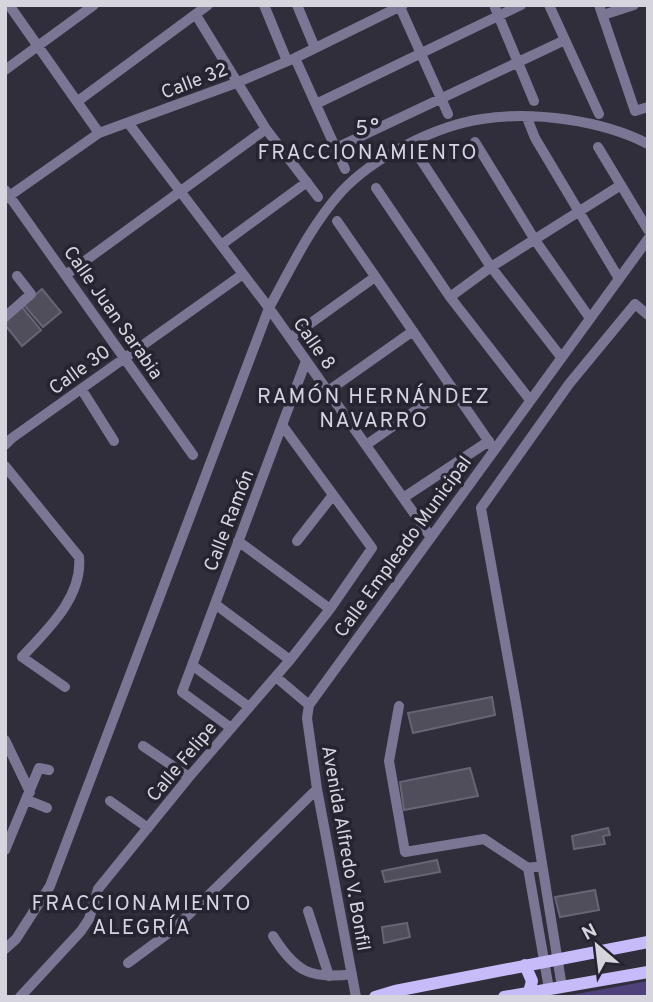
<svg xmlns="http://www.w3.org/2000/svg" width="653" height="1002" font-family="Overpass,sans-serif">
  <rect width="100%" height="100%" fill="#302e3a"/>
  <path fill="#4f427a" d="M648,981V997H560Z"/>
  <path fill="#504e5b" stroke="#676573" stroke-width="2" d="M42,289L61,312L43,327L24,305Z
    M22,307L41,330L22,346L5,325V321Z
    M492,697L495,715L413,733L408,713Z
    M470,768L478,796L404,810L400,782Z
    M608,828L610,835L603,836L605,844L574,849L572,836Z
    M437,860L440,872L385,882L382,871Z
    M595,890L599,910L560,917L555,897Z
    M407,923L410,937L384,943L382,927Z"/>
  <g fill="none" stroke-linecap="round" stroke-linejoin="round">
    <path stroke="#7b7694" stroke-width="10" d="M9,5L99,133
      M264,5L287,61
      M297,5L315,48
      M494,5L534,101
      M549,5L599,114
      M599,5L635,111L648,107
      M400,7L448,114
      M196,15L266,129L318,197
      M603,15L634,5
      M295,58L345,169
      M5,70L94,5
      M78,101L208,5
      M316,104L521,5
      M527,118L535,138L618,277
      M129,124L269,308L430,536
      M475,142L535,240L589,317
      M598,147L648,230
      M336,148L565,40
      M421,160L491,267L561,357
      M376,188L450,297L530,400
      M5,190L193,455
      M5,199L99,133L236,83L295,58L403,5
      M337,221L494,449
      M221,245L307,182
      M67,274L266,129
      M450,297L491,267L621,185
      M5,317L31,294L17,276
      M290,338L375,277
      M82,390L114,441
      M328,391L413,331
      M5,445L12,438L243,274
      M366,445L451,386
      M5,466L79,557C83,597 47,630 22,657L65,687
      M403,498L489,441
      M238,541L330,609
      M297,541L333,495
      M215,604L290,660
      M192,665L249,707
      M276,677L309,705
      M399,706L389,761L405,852L484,839L528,868L541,866
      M231,728L182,692L306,361
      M5,740L30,792
      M143,746L189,777
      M27,800L47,808
      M110,801L148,828
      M5,850L39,768L49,770
      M528,868L549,989
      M308,911L329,976
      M273,936C295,971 310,980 352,974
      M5,949L16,939L50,886L269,308C291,268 311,225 342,191C374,157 435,126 482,119C533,111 602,120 648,144
      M128,963L174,929L317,789
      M562,987L517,709L481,508L569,384L635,304L648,315
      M20,997L81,931L89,919L98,889L189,777L290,660L330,609L372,548L282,425
      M356,997L317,789L307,718L309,705L648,239"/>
    <path stroke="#c7bbfa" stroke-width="12" d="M525,965L532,981L529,992
      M375,997L395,991L648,942
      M504,997L648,972"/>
  </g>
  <g text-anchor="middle" stroke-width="7" stroke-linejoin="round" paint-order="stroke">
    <g font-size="19" fill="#d6d5dd" stroke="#262430">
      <text transform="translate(194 80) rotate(-21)" y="7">Calle 32</text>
      <text transform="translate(114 312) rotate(55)" y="7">Calle Juan Sarabia</text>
      <text transform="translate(315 343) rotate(55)" y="7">Calle 8</text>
      <text transform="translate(79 369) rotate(-36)" y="7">Calle 30</text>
      <text transform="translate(228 520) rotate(-69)" y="7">Calle Ramón</text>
      <text transform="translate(402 546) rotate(-54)" y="7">Calle Empleado Municipal</text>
      <text transform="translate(181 761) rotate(-50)" y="7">Calle Felipe</text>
      <text transform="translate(347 848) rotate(80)" y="7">Avenida Alfredo V. Bonfil</text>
    </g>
    <g font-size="21" letter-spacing="2" fill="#d5d3e3" stroke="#262430">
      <text x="368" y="135">5°<tspan x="368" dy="24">FRACCIONAMIENTO</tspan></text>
      <text x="374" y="403">RAMÓN HERNÁNDEZ<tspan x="374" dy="24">NAVARRO</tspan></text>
      <text x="142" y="910">FRACCIONAMIENTO<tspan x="142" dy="24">ALEGRÍA</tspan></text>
    </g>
  </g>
  <rect width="653" height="1002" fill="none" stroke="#d6d5dd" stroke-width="14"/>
  <g transform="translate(597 946) rotate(332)" stroke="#262430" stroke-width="5" paint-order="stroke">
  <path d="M0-5L12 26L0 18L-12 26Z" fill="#d6d5dd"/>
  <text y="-10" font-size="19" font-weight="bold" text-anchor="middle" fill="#d6d5dd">N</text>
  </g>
</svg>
